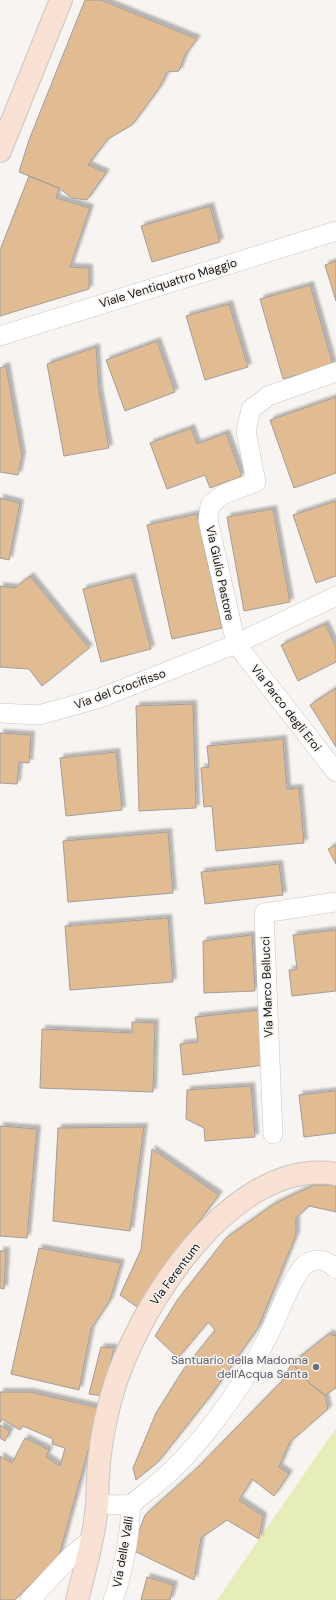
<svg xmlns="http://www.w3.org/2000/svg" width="336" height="1600" font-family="'DM Sans',sans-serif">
  <defs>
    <filter id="shadow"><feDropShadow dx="3.5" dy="-3.5" stdDeviation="1" flood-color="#0004"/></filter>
  </defs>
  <rect width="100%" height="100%" fill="#f7f4f1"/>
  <path fill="#e7edb8" d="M336,1428V1600H217Z"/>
  <path fill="#e1bb91" stroke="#a19e9b" filter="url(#shadow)" d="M85,0H101L197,39L185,55L179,71L167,72L160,87L132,125L108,139L88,165L106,173L87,200L72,198L59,188L19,172L29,140Z
    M29,176L59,188L56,198L90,208L70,267L89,268V289L0,316V250Z
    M210,206L220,242L152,262L141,226Z
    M336,261V301L325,265Z
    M310,285L333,365L283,379L260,299Z
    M229,304L248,367L205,380L186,316Z
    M157,341L175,392L125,411L106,360Z
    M96,347L99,391L109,448L64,456L47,364Z
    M6,366L22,456L18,475L0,472V368Z
    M336,397V473L294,488L270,420Z
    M191,428L197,444L226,433L242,476L210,488L205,475L167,489L150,443Z
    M0,498L20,503L9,560L0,558Z
    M336,501V576L316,583L293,515Z
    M273,509L290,602L244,611L227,517Z
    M197,514L222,628L172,639L147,525Z
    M30,576L89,648L42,686L29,669L0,667V586L15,588Z
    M132,577L151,649L101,662L83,589Z
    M325,624L336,647V662L298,681L281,645Z
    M336,688V747L310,705Z
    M193,704L196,808L139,811L136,706Z
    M0,733L31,735L29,763L19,762L17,784L0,783Z
    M283,739L287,789L299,788L304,843L216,851L212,806L204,807L201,768L209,767L207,746Z
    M116,752L122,810L66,816L60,758Z
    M168,832L173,893L68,902L63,841Z
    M336,845V864L328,849Z
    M279,864L283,895L205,904L201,872Z
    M168,918L173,982L70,990L65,926Z
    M336,930V991L292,996L289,970L297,969L293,935Z
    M252,935L255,991L204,993L203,941Z
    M260,1010L265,1065L183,1075L180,1044L198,1042L195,1017Z
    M132,1022L155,1023L153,1092L40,1088L42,1029L132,1033Z
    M251,1086L255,1137L205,1141L204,1128L186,1119L187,1090Z
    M336,1091V1133L304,1137L299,1095Z
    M0,1126L37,1129L27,1238L0,1236Z
    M144,1127L130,1231L53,1221L58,1128Z
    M152,1149L219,1195L163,1269L137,1307L120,1295L141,1250Z
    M314,1185H336V1212L309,1206L296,1218V1235L258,1328L211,1395L158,1462L136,1480L133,1468L156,1413L183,1370L215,1330L208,1322L178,1358L155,1336L178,1299L226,1238L274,1204Z
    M39,1248L121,1263L110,1300L91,1329L79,1390L11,1374Z
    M0,1251H6L4,1289L0,1288Z
    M330,1333L333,1336L336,1335V1388L325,1395L310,1384L292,1363Z
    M101,1347L114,1348L103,1396L89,1394Z
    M292,1363L310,1384L325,1395L328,1409L290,1442L279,1467L289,1474L274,1496L252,1479L239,1500L263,1516L259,1539L227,1520L201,1538L194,1580L132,1550L145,1515L196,1469L281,1382Z
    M0,1392H30L100,1408L59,1556L15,1600H0V1456L12,1463L25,1438L49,1450L46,1457L60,1466L65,1448L52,1444L53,1439L23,1426L20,1430L2,1419L0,1423Z
    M0,1425L10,1431L5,1441L0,1438Z
    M147,1577L174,1585L170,1600H141Z"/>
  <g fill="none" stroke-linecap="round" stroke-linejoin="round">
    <defs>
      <path id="minor" d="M0,336L336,231
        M336,372L268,396L251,409L246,431L256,482L224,494L210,505L208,520L236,644L336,772
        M0,713L39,715L100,698L236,644L336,596
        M273,1134L264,913L336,902
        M97,1504C105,1504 124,1506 131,1504C136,1501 141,1496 145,1493C192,1459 243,1388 268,1336C277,1319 292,1275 306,1264C317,1256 329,1261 336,1269
        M30,1600L71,1556L93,1538
        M113,1600C122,1577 132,1529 130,1504"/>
      <path id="secondary" d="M0,151L61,0
        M77,1600C85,1569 94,1538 97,1505C98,1497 97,1487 98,1478C99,1451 104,1424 111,1398C134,1312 231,1156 336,1174"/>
    </defs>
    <use href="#minor" stroke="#c9c6c3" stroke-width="20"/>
    <use href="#secondary" stroke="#c9c6c3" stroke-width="24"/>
    <use href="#minor" stroke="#fff" stroke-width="19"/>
    <use href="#secondary" stroke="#f9e1d4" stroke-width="22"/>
  </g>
  <circle fill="#6b7280" stroke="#f7f4f1" stroke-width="1.5" cx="316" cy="1367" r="4"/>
  <g text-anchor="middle" stroke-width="3" stroke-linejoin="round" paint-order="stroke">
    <g font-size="12" fill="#171615" stroke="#f7f4f1">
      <text transform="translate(168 283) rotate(-17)" y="4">Viale Ventiquattro Maggio</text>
      <text transform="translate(220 573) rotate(78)" y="4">Via Giulio Pastore</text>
      <text transform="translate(120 689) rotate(-20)" y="4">Via del Crocifisso</text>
      <text transform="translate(286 708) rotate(52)" y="4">Via Parco degli Eroi</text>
      <text transform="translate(267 987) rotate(-92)" y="4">Via Marco Bellucci</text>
      <text transform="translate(175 1274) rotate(-53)" y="4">Via Ferentum</text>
      <text transform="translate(123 1552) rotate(-80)" y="4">Via delle Valli</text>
    </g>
    <g font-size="12" fill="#5b616d" stroke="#f7f4f1" text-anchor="end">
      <text x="308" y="1364">Santuario della Madonna<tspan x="308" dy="14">dell'Acqua Santa</tspan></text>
    </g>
  </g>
</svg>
